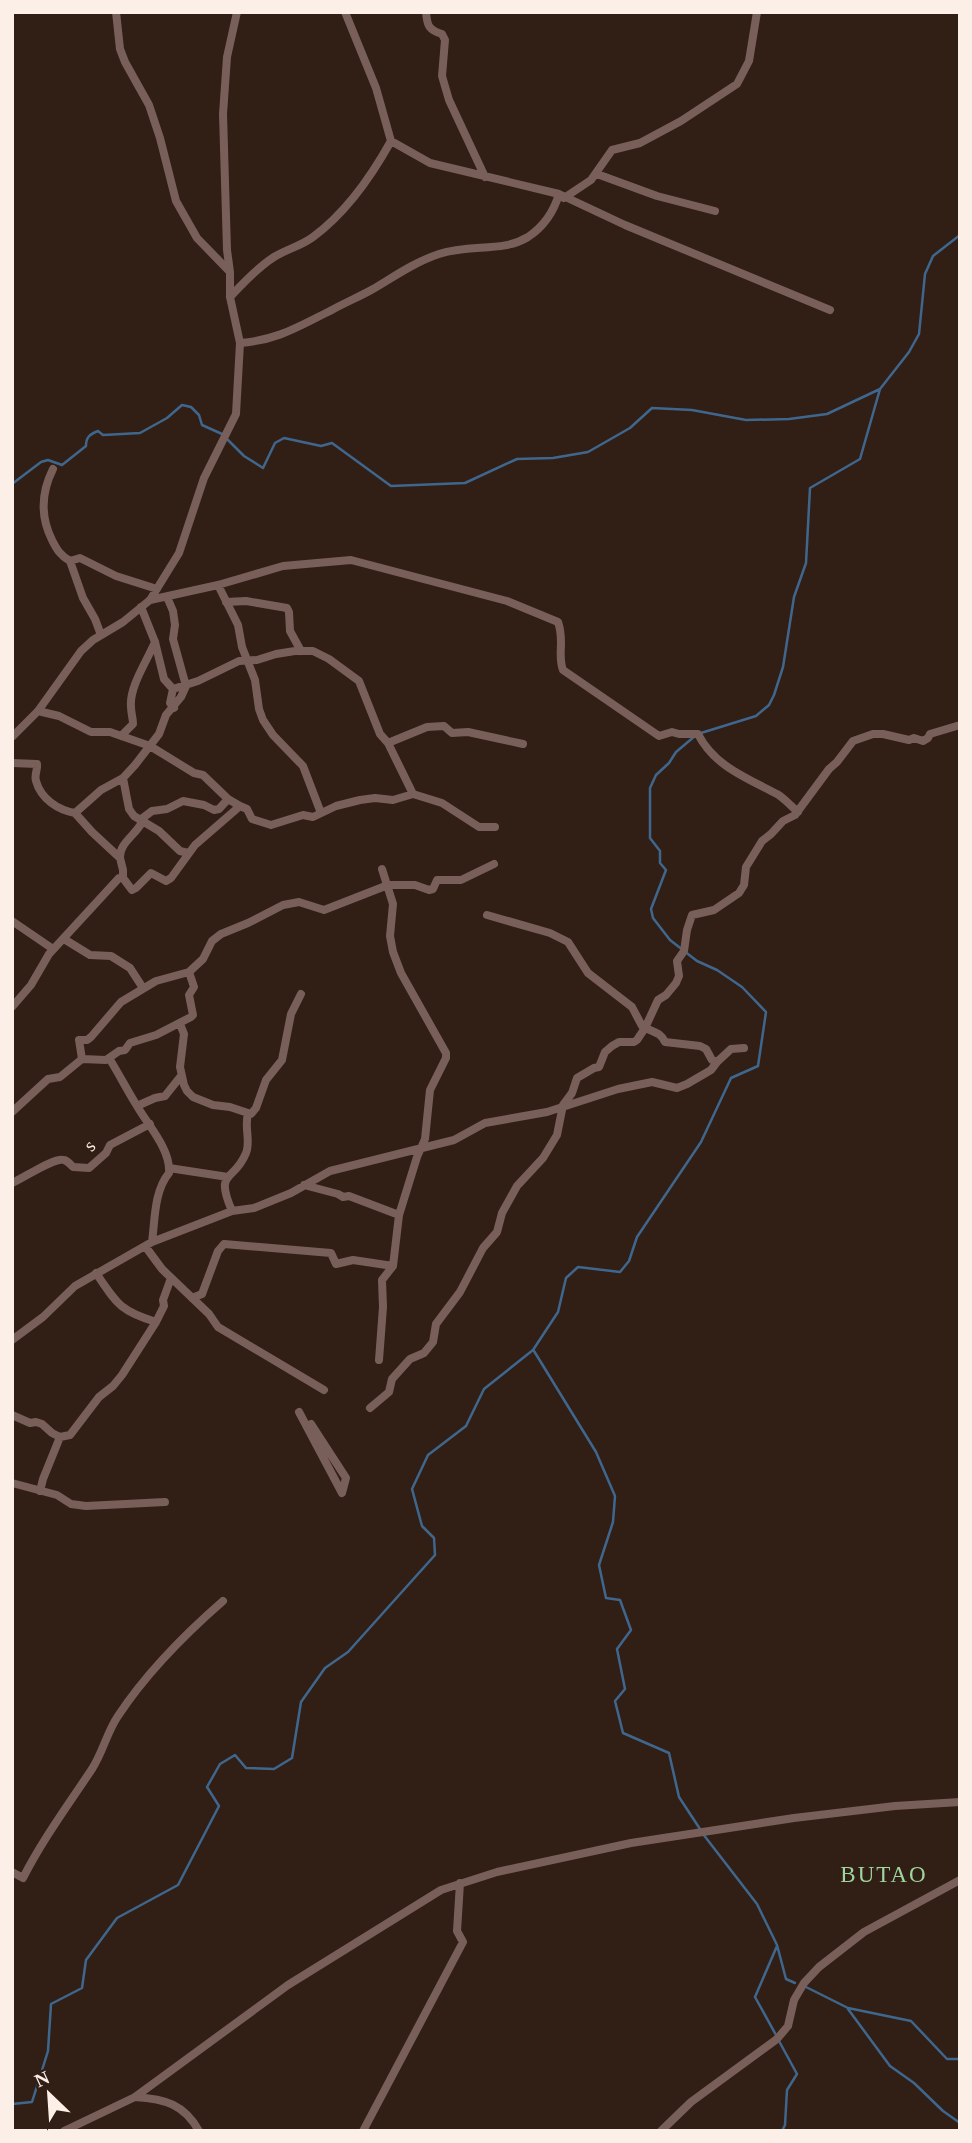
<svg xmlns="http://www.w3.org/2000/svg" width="972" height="2143" font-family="'Times New Roman',serif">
  <rect width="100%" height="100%" fill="#311e14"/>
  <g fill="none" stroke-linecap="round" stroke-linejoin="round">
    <path stroke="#3f678e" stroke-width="2.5" d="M12,484L41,462L48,460L62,465L86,446C86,437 90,434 98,431L103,435L140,433L167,418L182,405L191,407L199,415L202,425L222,434L244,456L263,468L275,443L284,438L321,446L332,443L391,486L465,483L517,459L553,458L588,452L630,428L652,408L692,410L746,420L789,419L827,414L880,389
      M701,733L756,716L769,705L774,695L783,667L794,597L806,563L810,488L860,459L880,389L909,352L919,334L925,274L933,256L960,235
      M534,1351L596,1452L615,1496L613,1522L599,1565L606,1598L620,1600L631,1630L617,1649L625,1689L615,1701L623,1733L669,1753L679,1797L700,1829
      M703,1834L757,1904L777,1945L786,1979L795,1983
      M806,1987L848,2008L911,2021L947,2059H960
      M848,2009L890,2066L914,2083L943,2111L960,2123
      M776,2035L755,1997L777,1946
      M779,2041L797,2074L787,2090L785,2125L782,2131
      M12,2104L32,2102L48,2051L51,2004L82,1988L86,1960L117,1918L178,1885L219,1806L207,1787L220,1764L235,1755L246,1768L274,1769L292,1758L301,1702L325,1668L348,1652L435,1555L434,1538L422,1526L412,1489L428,1455L466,1426L484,1389L533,1350L558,1312L566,1278L578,1267L620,1272L629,1261L637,1237L701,1142L731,1078L758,1066L766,1012L742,987L717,970L697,961L670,940L653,918L651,909L666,870L660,863V851L650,838V788L656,775L669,763L676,752L695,736"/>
    <path stroke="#795f5a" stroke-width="8" d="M426,12C427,26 429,30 442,34L445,40L442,76L449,100L485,177
      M391,141L430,163L559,194L625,225L830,310
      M597,174L657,196L715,211
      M564,198L591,180L612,150L640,143L681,121L737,84L749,61L757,12
      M230,272L227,250L223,114L227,57L237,12
      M230,297C243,283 258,267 274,257C287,249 301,246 313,237C347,212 371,177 391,141L376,88L345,12
      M240,343C278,340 297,327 330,311C344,303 359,297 373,289C395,276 415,262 439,254C470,243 502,253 528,237C543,227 554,211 559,194
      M53,469C41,493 40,516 52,540C57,550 60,555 70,561L83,598L95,619L101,635
      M70,561L80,558L116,576L157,589
      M218,585L238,625L242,647L255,680L259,709L263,720L273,735L303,766L321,813
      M150,600L218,585L283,566L351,560L507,601L558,622C565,641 557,655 563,670L659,736L672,732L679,734H698C714,766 747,778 777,794C784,798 791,806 798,812
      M226,602L246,601L287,608L289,612L290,631L301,651
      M141,607L155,642L164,679L173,689L170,703L174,708
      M173,689L198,681L239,661L257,660L276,654L295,651H313L329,659L359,681L380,734L388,743L413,794
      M38,711L59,716L91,732H110L150,746L194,773L203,775L228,799L240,806
      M121,736L133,724C133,718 131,713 131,707C129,687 147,661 155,642
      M12,737L38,711L81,651L93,640L123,622L150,600L179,553L204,478L236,414L240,343L230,297V272L197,238L176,201L160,138L149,105L125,62L120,49L116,12
      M388,743L427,727L444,726L452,733L468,732L523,744
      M12,763L37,764C38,769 34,775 36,781C41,799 58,810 75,813L92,832L120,858L123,870V878
      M123,778L129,809L134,816L159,831L180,851L188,853
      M75,813L101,790L123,778L135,765L159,734L166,715L181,697L186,686L173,639L175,625L173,611L167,597
      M140,820L152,811L167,809L183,801L204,805L214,810L219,809L228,799
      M120,858C119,843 136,835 142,822
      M487,915L550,933L568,942L588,973L632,1007L642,1026C651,1032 660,1031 665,1042L700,1046L706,1049L712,1060L717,1062
      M12,921L53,949
      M64,939L90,955L111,956L130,968L143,988
      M12,1007L31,985L49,954L119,878H123L132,890L136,888L151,873L166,881L171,878L195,845L240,806L247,809L252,819L271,825L303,815L313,817L336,806L360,800L375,798L393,800L413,794L442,803L479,827H495
      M180,1024L184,1034L180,1067L184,1085L187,1091L193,1097L213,1105L230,1107L251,1114L256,1108L266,1080L282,1060L291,1014L301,994
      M109,1058C119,1074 127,1090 137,1106C148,1125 171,1150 169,1173C154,1191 155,1220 152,1242
      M82,1059L106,1060L119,1051L125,1050L130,1043L156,1035L191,1017L193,1015L189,995L194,987L189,972
      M137,1106L155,1098L165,1096L181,1076
      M12,1112L48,1079L60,1077L82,1059L79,1040H87L91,1037L121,1002L156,981L189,972L203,959L212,941L221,934L248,923L283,905L299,902L324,910L388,885H415L429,890L433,889L437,880H461L494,864
      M169,1168L228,1177
      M12,1183C24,1178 54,1157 64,1160C68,1161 71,1165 73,1167L89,1168L106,1153L110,1145L150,1124
      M304,1185L338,1194L343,1197L349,1196L399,1215
      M232,1211C214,1169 234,1183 246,1153C251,1141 244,1127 248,1114
      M145,1246L162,1269L209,1314L218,1327L324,1390
      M96,1273C117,1304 120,1311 156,1322
      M192,1298L202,1294L218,1251L224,1244L331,1253L336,1264L353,1260L393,1266
      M12,1340L43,1317L75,1286L152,1242L232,1211L254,1208L291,1193L330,1171L454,1140L485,1123L547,1112L618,1089L652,1082L677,1088L687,1084L711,1070L717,1062L731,1049L744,1048
      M379,1360L383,1307L382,1280L393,1266L399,1215L417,1157L425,1139L430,1090L446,1058V1053L401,973L393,952L390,936L393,904L382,869
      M370,1408L389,1392L392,1379L410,1359L424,1353L433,1342L436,1324L460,1292L483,1248L497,1232L502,1213L517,1186L543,1158L557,1135L563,1105L572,1093L577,1078L594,1068L599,1067L605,1052L612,1046L619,1042H634L637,1040L645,1028L658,1000L666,995L676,983L679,976L677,961L684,951L687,930L692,915L714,910L739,893L744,885L746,867L762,841L771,834L783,821L795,815L829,769L837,762L853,741L873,734H883L909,740L914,738L923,741L928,738L930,734L960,725
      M299,1412L342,1493L346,1478L311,1424
      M12,1415L30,1423L36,1422L42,1424L52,1433L60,1437
      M12,1483L57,1495L71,1504L86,1506L165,1502
      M40,1491L43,1479L60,1437L70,1435L99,1397L113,1386L122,1375L156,1322L164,1306L163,1300L171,1278
      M12,1872L23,1878C43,1839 68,1805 92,1769C103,1752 107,1732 118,1716C147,1672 184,1635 223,1601
      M135,2097C165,2099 184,2104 199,2131
      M64,2131L135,2097L288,1985L441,1890L497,1872L631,1843L794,1818L895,1806L960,1802
      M363,2131L463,1942L457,1931L460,1883
      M661,2131L691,2102L777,2039L788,2026L794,2000L804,1983L819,1967L864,1932L960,1880"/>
  </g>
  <g text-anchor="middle" stroke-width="6" stroke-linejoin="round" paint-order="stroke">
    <g font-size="19" fill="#fcefe8" stroke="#311e14">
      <text transform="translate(89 1145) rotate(-46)" y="7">s</text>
    </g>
    <g font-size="23" letter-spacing="2" fill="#9dd79e" stroke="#311e14">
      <text x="884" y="1882">BUTAO</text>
    </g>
  </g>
  <rect width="972" height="2143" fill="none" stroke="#fcefe8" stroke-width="28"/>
  <g transform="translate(49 2094) rotate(335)" stroke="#311e14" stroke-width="5" paint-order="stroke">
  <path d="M0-5L12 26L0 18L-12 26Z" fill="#fcefe8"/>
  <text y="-10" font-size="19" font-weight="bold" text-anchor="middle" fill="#fcefe8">N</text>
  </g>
</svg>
